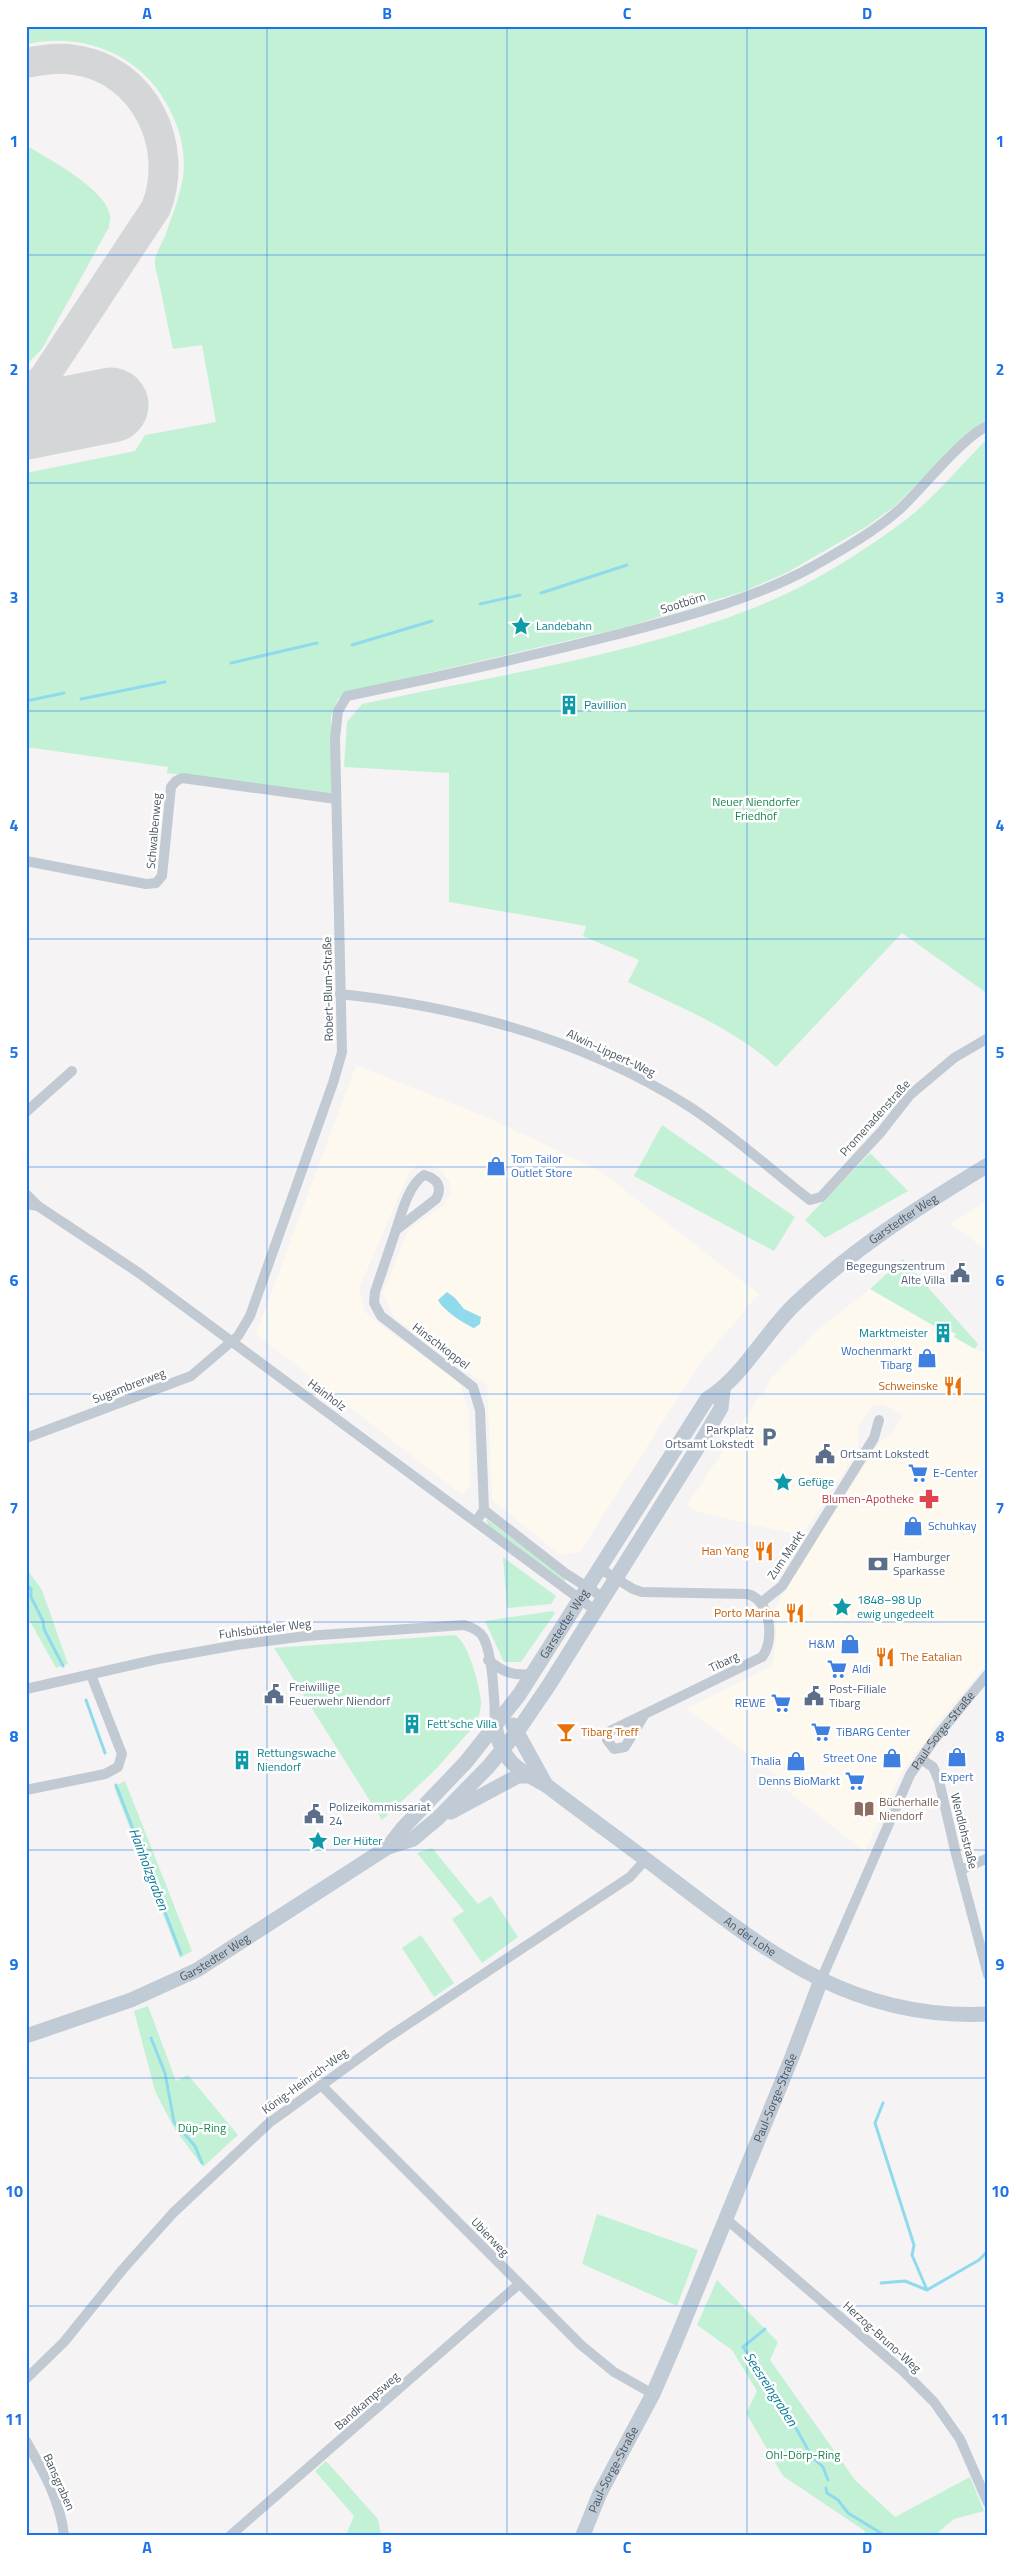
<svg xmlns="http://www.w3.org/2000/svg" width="1014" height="2561" font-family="'Titillium Web',sans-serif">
  <rect width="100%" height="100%" fill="#f5f3f3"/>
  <path fill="#fdf9ef" d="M356,1065L491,1119L600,1171L759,1294L700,1363L580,1552L560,1555L492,1500L487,1386L394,1317L383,1293L408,1230L444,1205L451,1191L449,1181L441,1170L427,1165H417L409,1172L359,1289L365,1312L374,1320L460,1383L469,1413L470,1485L462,1495L256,1334Z
    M988,1200V1251L950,1224Z
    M870,1289L933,1325L935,1323L956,1334L955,1337L988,1356V1663L932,1729L933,1733L907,1764L890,1794L865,1852L774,1780L777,1775L686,1709L772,1666L776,1640V1605L880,1441L892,1434L903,1415L885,1405L880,1404L872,1406L859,1426L858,1450L802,1536L699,1512L687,1505L774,1375L818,1329Z"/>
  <path fill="#c3f1d5" d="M26,26H988V420L968,433L895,506L866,527L788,572L745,591L626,627L347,692L338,699L331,716V794L167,773L168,767L26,747V473L135,451L145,435L216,422L202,345L173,349C168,327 164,305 159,283C158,276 154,267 155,260C156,253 162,243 165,236C172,217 179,198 183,178C186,155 181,132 171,112C145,56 86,31 26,44Z
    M26,145C48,159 105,188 110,215C111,218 109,223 109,227L42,349L26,365Z
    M988,438V994L902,933L776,1067C734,1028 679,1007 628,982L639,960L583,936L586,926L449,902V773L344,767L347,722L362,704C493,676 637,655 761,605C810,585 856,556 899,525C932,501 959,467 988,438Z
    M662,1125L795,1217L774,1251L634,1176Z
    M870,1153L908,1191L825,1238L805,1220Z
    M903,1259L978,1344L975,1349L954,1337L956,1334L936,1323L934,1326L870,1289Z
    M486,1519L566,1578L564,1582L488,1525Z
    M503,1557L556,1596L551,1604L507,1608Z
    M26,1568L42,1590L68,1664L56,1668L26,1614Z
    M553,1611L555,1613L521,1662H504L485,1621Z
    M455,1635C469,1643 479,1685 481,1701C481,1710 479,1717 475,1725L436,1769L382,1820L274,1648Z
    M125,1781L192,1951L180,1958L114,1787Z
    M432,1848L478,1904L491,1896L518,1937L482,1963L452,1919L464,1911L417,1853Z
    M421,1935L454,1983L434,1997L402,1948Z
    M148,2006L176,2081L188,2075L238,2135L203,2167L174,2128L155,2091L134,2011Z
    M597,2214L698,2250L677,2306L582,2264Z
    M717,2280L778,2342L770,2360L855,2480L895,2517L970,2477L984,2511L954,2519L935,2535H864L865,2531L783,2476L746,2413L757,2391L732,2350L697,2325Z
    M326,2461L378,2519L381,2535H346L354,2516L315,2471Z"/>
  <path fill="#90daee" d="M447,1292L455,1298L464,1309L481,1317L480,1324L474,1328C464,1324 443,1310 438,1300Z"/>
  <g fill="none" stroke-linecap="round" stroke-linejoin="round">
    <path stroke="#90daee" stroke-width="3" d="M541,593L627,565
      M480,604L520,595
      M352,645L432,621
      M231,663L317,643
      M81,699L165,682
      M26,701L64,693
      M26,1585L31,1589V1597L43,1621L44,1629L63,1666
      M86,1700L105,1753
      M116,1785L181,1954
      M151,2038L165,2073L174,2122L195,2146L202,2163
      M883,2103L875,2123L914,2245L912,2255L927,2290
      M881,2283L905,2281L927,2290L979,2260L988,2251
      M765,2329L743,2347L781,2401L812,2457L823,2467L828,2480
      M826,2488L827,2493L838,2500L848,2513L884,2535"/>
    <path stroke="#d5d6d8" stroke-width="30" d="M26,63C42,60 59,57 75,60C145,70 180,146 156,208L45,376L26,397"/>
    <path stroke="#d5d6d8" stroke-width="75" d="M26,422L111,405"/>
    <g stroke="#c1cad2" stroke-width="10">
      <path d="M26,861L146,884L156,883L162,876L171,787L176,781L182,778L336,799"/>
      <path d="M340,994C463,1007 585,1040 690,1107C733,1135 770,1169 810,1200L821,1197L881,1132L910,1095L954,1058L988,1038"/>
      <path d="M26,1112L72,1071"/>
      <path d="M424,1175C437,1178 443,1187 436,1199L396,1230C402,1212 408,1186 424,1175Z"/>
      <path d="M26,1194L38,1206"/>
      <path d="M26,1204L38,1206L139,1273L596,1611"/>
      <path d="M396,1230L375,1292L374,1303L381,1316L473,1387L480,1410L484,1510L476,1521"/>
      <path d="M26,1438L191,1376L238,1336L250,1316L333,1083L342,1052L335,738L338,711L347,696C439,677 531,656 623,633C687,616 754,599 812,567C842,550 874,532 900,509C922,489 963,436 988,426"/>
      <path d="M484,1510L565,1573L604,1598"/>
      <path d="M599,1568L633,1589L642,1592L747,1594C771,1599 775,1641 762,1657L610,1731L607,1740L614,1749L625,1747L645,1714"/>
      <path d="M762,1602L782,1586L874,1438L879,1420"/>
      <path d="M488,1660C503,1672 512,1676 532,1674"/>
      <path d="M26,1689L158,1659L237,1645L306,1636L464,1625C471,1627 479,1630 483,1637C493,1654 495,1705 495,1726"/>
      <path d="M921,1759L933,1767L939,1781L956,1854L988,1975"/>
      <path d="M26,1790L105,1774L118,1767L122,1754L91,1675"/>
      <path d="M961,1870L988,1858"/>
      <path id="s1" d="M821,1980L910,1775L933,1741L988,1674"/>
      <path d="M321,2085L581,2345L614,2372L653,2394"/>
      <path d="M725,2218L904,2372L934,2402L960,2439L988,2503"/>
      <path d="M26,2379L64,2342L123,2269L173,2213L269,2123L387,2038L630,1877L646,1859"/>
      <path d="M26,2441C43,2471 60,2500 64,2535"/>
      <path d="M231,2535L518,2285"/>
    </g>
    <g stroke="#c1cbd6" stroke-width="15">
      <path d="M513,1725L546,1785"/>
      <path id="s2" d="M495,1726C501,1760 517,1770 546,1785C585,1815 626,1844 665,1874C766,1951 852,2021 988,2014"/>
      <path d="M451,1812L518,1776H530"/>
      <path d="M388,1847L413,1839L438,1818L488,1767L517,1732L549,1685L698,1447L721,1408L723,1390"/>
      <path id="s3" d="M26,2036L131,2000L197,1970L388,1847L402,1829L466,1762L519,1695L707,1399C742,1378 764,1334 794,1305C851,1250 920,1206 988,1165"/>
      <path id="s4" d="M583,2535L600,2493L653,2394L675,2343L792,2057L821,1980"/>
    </g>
  </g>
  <path fill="none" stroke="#1a73e8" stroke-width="1" stroke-opacity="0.55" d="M267,26V2535M507,26V2535M747,26V2535M26,255H988M26,483H988M26,711H988M26,939H988M26,1167H988M26,1394H988M26,1622H988M26,1850H988M26,2078H988M26,2306H988"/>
  <defs>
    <symbol id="sight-bare" viewBox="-9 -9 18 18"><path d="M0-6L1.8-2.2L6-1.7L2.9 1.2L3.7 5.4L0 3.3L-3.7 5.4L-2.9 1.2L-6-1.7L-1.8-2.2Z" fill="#0f9aa8" stroke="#fff" stroke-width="2.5" paint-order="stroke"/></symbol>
    <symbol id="building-bare" viewBox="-9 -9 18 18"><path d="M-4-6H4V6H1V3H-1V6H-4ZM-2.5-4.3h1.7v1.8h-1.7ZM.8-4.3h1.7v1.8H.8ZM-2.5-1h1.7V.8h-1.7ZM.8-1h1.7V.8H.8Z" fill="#0f9aa8" stroke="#fff" stroke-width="2.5" paint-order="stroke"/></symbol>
    <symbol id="shop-bare" viewBox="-9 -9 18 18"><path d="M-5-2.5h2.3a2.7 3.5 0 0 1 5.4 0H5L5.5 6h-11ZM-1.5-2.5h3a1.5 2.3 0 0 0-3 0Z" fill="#3f7fe0" stroke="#fff" stroke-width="2.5" paint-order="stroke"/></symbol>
    <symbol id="civic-bare" viewBox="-9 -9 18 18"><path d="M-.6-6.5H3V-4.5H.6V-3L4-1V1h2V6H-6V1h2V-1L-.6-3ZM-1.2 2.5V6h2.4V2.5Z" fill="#5c6f8a" stroke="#fff" stroke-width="2.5" paint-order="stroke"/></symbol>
    <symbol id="restaurant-bare" viewBox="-9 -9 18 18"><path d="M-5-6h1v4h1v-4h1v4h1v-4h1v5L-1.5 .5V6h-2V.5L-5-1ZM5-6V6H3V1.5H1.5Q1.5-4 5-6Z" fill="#e8710a" stroke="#fff" stroke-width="2.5" paint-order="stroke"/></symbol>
    <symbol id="parking-bare" viewBox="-9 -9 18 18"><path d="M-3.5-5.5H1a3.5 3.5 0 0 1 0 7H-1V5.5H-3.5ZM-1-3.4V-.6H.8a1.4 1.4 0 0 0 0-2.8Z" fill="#5c6f8a" stroke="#fff" stroke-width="2.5" paint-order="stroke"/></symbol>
    <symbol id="supermarket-bare" viewBox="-9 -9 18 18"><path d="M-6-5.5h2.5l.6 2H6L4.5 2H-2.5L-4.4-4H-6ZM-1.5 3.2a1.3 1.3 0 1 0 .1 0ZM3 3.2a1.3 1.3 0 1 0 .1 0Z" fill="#3f7fe0" stroke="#fff" stroke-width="2.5" paint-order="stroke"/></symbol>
    <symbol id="pharmacy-bare" viewBox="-9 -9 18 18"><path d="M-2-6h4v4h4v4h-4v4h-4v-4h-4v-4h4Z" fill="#e0444e" stroke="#fff" stroke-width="2.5" paint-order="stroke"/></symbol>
    <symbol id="bank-bare" viewBox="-9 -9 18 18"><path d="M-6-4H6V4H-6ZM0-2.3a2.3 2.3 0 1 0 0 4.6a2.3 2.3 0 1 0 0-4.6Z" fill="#5c6f8a" stroke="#fff" stroke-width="2.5" paint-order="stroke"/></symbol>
    <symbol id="bar-bare" viewBox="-9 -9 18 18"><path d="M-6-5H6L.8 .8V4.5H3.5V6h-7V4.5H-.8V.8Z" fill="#e8710a" stroke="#fff" stroke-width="2.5" paint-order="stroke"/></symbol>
    <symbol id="library-bare" viewBox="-9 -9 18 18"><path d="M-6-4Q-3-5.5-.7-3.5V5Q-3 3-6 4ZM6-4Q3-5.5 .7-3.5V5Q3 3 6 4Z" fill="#8d6e63" stroke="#fff" stroke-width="2.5" paint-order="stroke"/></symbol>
  </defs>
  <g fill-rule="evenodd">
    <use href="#sight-bare" x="507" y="612" width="28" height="28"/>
    <use href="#building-bare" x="555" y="691" width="28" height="28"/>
    <use href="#shop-bare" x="482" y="1152" width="28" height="28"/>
    <use href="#civic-bare" x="946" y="1259" width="28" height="28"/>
    <use href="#building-bare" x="929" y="1319" width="28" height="28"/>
    <use href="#shop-bare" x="913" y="1344" width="28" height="28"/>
    <use href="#restaurant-bare" x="939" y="1372" width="28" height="28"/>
    <use href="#parking-bare" x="755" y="1423" width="28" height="28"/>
    <use href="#civic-bare" x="811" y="1440" width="28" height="28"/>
    <use href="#supermarket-bare" x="904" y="1459" width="28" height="28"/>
    <use href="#sight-bare" x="769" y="1468" width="28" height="28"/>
    <use href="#pharmacy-bare" x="915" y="1485" width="28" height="28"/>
    <use href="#shop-bare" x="899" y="1512" width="28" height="28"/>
    <use href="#restaurant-bare" x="750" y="1537" width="28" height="28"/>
    <use href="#bank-bare" x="864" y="1550" width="28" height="28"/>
    <use href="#sight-bare" x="828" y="1593" width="28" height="28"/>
    <use href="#restaurant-bare" x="781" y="1599" width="28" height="28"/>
    <use href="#shop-bare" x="836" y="1630" width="28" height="28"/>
    <use href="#restaurant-bare" x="871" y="1643" width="28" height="28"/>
    <use href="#supermarket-bare" x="823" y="1655" width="28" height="28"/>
    <use href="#civic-bare" x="260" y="1680" width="28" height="28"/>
    <use href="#civic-bare" x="800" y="1682" width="28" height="28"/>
    <use href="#supermarket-bare" x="767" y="1689" width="28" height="28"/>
    <use href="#building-bare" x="398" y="1710" width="28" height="28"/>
    <use href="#bar-bare" x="552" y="1718" width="28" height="28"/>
    <use href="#supermarket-bare" x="807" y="1718" width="28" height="28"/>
    <use href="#shop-bare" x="943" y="1743" width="28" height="28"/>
    <use href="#shop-bare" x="878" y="1744" width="28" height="28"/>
    <use href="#building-bare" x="228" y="1746" width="28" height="28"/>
    <use href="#shop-bare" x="782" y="1747" width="28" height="28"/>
    <use href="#supermarket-bare" x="841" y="1767" width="28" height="28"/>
    <use href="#library-bare" x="850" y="1795" width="28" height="28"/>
    <use href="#civic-bare" x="300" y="1800" width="28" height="28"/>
    <use href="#sight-bare" x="304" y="1827" width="28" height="28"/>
  </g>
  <g text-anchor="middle" stroke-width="5" stroke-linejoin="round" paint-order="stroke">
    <g font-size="12" fill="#4a5661" stroke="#fff">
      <text transform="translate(683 603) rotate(-17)" y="4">Sootbörn</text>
      <text transform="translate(154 831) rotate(-85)" y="4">Schwalbenweg</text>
      <text transform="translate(328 989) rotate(-91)" y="4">Robert-Blum-Straße</text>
      <text transform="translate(611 1053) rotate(25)" y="4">Alwin-Lippert-Weg</text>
      <text transform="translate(875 1118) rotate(-48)" y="4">Promenadenstraße</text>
      <text dy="4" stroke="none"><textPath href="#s3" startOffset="1230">Garstedter Weg</textPath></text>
      <text transform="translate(441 1346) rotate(37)" y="4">Hinschkoppel</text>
      <text transform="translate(129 1386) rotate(-21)" y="4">Sugambrerweg</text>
      <text transform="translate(327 1395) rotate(37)" y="4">Hainholz</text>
      <text transform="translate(786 1555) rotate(-56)" y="4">Zum Markt</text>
      <text dy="4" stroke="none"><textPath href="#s3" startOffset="696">Garstedter Weg</textPath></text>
      <text transform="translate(265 1629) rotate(-7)" y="4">Fuhlsbütteler Weg</text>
      <text transform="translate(724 1662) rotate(-26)" y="4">Tibarg</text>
      <text dy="4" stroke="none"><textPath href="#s1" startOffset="279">Paul-Sorge-Straße</textPath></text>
      <text transform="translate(964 1831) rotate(76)" y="4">Wendlohstraße</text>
      <text dy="4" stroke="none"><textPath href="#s2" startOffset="336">An der Lohe</textPath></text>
      <text dy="4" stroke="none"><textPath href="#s3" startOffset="205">Garstedter Weg</textPath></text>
      <text transform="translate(305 2081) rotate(-36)" y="4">König-Heinrich-Weg</text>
      <text dy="4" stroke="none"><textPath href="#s4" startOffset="478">Paul-Sorge-Straße</textPath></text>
      <text transform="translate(490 2237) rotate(46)" y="4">Ubierweg</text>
      <text transform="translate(882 2337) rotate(42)" y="4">Herzog-Bruno-Weg</text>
      <text transform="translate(367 2401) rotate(-41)" y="4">Bandkampsweg</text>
      <text dy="4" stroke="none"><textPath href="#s4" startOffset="72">Paul-Sorge-Straße</textPath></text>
      <text transform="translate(59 2482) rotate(66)" y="4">Bansgraben</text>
    </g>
    <g font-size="12" fill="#0d838f" stroke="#fff" text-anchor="start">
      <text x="536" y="630">Landebahn</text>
      <text x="584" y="709">Pavillion</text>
      <text x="928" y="1337" text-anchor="end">Marktmeister</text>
      <text x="798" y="1486">Gefüge</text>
      <text x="857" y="1604">1848–98 Up<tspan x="857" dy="14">ewig ungedeelt</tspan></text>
      <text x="427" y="1728">Fett'sche Villa</text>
      <text x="257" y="1757">Rettungswache<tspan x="257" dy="14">Niendorf</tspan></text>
      <text x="333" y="1845">Der Hüter</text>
    </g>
    <g font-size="12" fill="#17864f" stroke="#fff">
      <text x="756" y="806">Neuer Niendorfer<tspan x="756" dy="14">Friedhof</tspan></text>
      <text x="202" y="2132">Düp-Ring</text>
      <text x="803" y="2459">Ohl-Dörp-Ring</text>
    </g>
    <g font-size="12" fill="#366cbe" stroke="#fff" text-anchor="end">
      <text x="511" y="1163" text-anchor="start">Tom Tailor<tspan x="511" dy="14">Outlet Store</tspan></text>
      <text x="912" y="1355">Wochenmarkt<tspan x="912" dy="14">Tibarg</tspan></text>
      <text x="933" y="1477" text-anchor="start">E-Center</text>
      <text x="928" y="1530" text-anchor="start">Schuhkay</text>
      <text x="835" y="1648">H&amp;M</text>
      <text x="852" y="1673" text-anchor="start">Aldi</text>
      <text x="766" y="1707">REWE</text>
      <text x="836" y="1736" text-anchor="start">TiBARG Center</text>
      <text x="877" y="1762">Street One</text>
      <text x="781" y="1765">Thalia</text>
      <text x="957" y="1781" text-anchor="middle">Expert</text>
      <text x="840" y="1785">Denns BioMarkt</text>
    </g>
    <g font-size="12" fill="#4e5e75" stroke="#fff" text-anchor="start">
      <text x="945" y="1270" text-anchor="end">Begegungszentrum<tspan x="945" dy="14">Alte Villa</tspan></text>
      <text x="754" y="1434" text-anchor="end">Parkplatz<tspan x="754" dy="14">Ortsamt Lokstedt</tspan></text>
      <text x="840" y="1458">Ortsamt Lokstedt</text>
      <text x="893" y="1561">Hamburger<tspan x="893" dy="14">Sparkasse</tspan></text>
      <text x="289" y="1691">Freiwillige<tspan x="289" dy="14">Feuerwehr Niendorf</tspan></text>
      <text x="829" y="1693">Post-Filiale<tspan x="829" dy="14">Tibarg</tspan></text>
      <text x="329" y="1811">Polizeikommissariat<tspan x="329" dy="14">24</tspan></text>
    </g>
    <g font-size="12" fill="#c56008" stroke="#fff" text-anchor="end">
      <text x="938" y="1390">Schweinske</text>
      <text x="749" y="1555">Han Yang</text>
      <text x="780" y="1617">Porto Marina</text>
      <text x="900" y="1661" text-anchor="start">The Eatalian</text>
      <text x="581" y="1736" text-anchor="start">Tibarg Treff</text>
    </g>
    <g font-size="12" fill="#be3a42" stroke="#fff" text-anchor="end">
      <text x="914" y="1503">Blumen-Apotheke</text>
    </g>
    <g font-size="12" fill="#785e54" stroke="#fff" text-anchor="start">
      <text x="879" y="1806">Bücherhalle<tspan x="879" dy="14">Niendorf</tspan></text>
    </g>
    <g font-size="14" font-style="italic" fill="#0c7c9b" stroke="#fff">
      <text transform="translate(149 1869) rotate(69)" y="5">Hainholzgraben</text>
      <text transform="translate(771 2389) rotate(57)" y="5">Seesreingraben</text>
    </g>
  </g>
  <rect width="1014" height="2561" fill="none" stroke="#ffffff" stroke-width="55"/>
  <rect x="28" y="28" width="958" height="2506" fill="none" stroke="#1a73e8" stroke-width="2"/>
  <g font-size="16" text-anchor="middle" font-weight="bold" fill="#1a73e8">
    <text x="147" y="19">A</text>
    <text x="387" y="19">B</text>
    <text x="627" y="19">C</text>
    <text x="867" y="19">D</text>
    <text x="14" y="147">1</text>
    <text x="1000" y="147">1</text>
    <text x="14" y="375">2</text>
    <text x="1000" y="375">2</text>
    <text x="14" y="603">3</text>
    <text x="1000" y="603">3</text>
    <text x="14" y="831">4</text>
    <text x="1000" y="831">4</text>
    <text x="14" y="1058">5</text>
    <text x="1000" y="1058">5</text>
    <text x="14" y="1286">6</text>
    <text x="1000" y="1286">6</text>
    <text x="14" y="1514">7</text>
    <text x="1000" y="1514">7</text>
    <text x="14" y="1742">8</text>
    <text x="1000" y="1742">8</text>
    <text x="14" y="1970">9</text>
    <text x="1000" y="1970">9</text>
    <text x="14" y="2197">10</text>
    <text x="1000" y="2197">10</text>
    <text x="14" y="2425">11</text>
    <text x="1000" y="2425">11</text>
    <text x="147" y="2553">A</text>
    <text x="387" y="2553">B</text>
    <text x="627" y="2553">C</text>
    <text x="867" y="2553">D</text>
  </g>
</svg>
